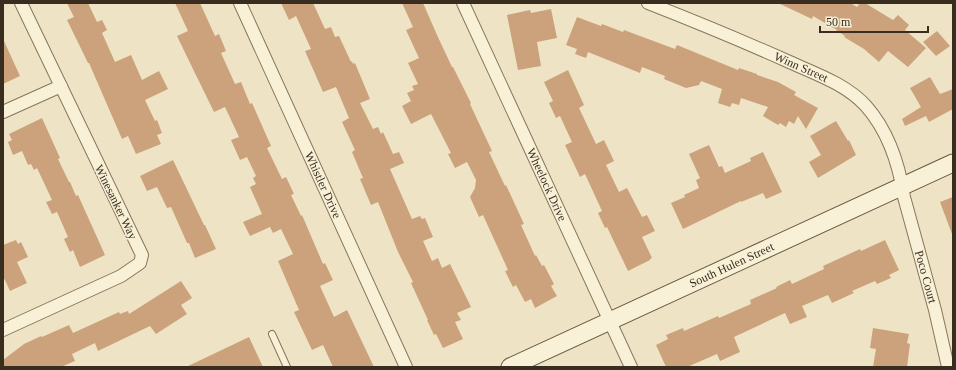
<svg xmlns="http://www.w3.org/2000/svg" width="956" height="370" font-family="'Times New Roman',serif">
  <rect width="100%" height="100%" fill="#eee4c5"/>
  <path fill="#cba27b" d="M67,3H88L97,22L102,20L107,30L102,33L115,62L131,55L142,80L159,71L168,89L145,100L155,121L157,120L162,133L157,135L161,144L136,154L128,136L122,139L89,63H88L67,20L74,17Z
    M175,3H200L215,36L219,34L226,51L221,53L235,84L241,82L250,104L252,103L271,146L267,148L282,179L286,177L294,194L291,195L301,216L302,215L323,264L325,263L333,280L320,286L334,317L347,310L374,367H333L323,345L312,350L294,312L299,310L278,261L293,254L281,229L273,233L270,227L250,236L243,222L262,214L250,187L256,184L253,178L256,176L247,157L240,160L231,140L239,137L225,107L214,112L192,67L177,36L188,31Z
    M281,3H313L325,29L331,27L335,37L339,36L351,62L352,61L353,64L355,63L370,99L360,103L373,129L378,127L381,134L383,132L393,154L399,152L404,163L390,169L412,219L420,216L422,219L425,218L433,237L423,241L432,261L438,258L442,268L450,264L471,307L457,313L461,320L455,322L463,339L443,348L436,334L434,335L427,320H428L411,283L413,282L398,252L378,202L371,205L360,179L363,178L352,152L355,150L342,122L349,118L336,87L323,92L305,51L311,49L296,16L289,20Z
    M402,3H423L437,35L452,67H453L471,103L470,104L492,151L489,152L505,186L506,185L524,224L521,225L535,256L536,255L542,266L544,265L554,284L551,286L557,296L535,308L531,299L525,302L516,285L513,287L505,271L508,270L483,215L479,217L470,197L475,188L476,180L467,162L455,168L448,154L451,153L431,114L411,124L402,106L411,101L407,93L414,90L412,86L418,84L408,63L419,58L406,30L413,27Z
    M778,3H850L857,7L860,3H865L893,20L898,15L909,25L905,30L926,48L908,67L888,51L879,62L864,49L844,37L845,36L836,30H837L813,16L812,19Z
    M551,9L557,38L537,42L541,66L518,70L507,15L530,10L531,13Z
    M577,17L601,26L602,24L623,32L624,30L675,49L677,45L738,70L739,68L757,74V75L778,82L796,92L794,95L818,108L806,129L798,116L794,124L789,121L786,127L780,123L778,125L763,116L768,107L741,98L739,105L732,103L730,107L718,103L722,89L701,81L699,85L686,88L664,79L665,76L642,67L640,73L588,52L586,58L575,54L577,49L566,45Z
    M937,31L950,46L936,56L923,42Z
    M3,39L20,76L3,84Z
    M568,70L584,105L579,108L596,144L604,140L614,161L606,165L619,192L627,188L642,217L647,215L655,231L642,237L652,258L650,259V260L628,271L607,227L605,228L598,213L602,211L585,174L580,177L565,145L572,142L560,116L556,118L549,103L553,101L544,82Z
    M930,77L940,94L953,89V109L929,122L926,116L905,126L902,119L921,107L910,88Z
    M42,118L60,158L58,159L69,182H70L76,196L78,195L105,255L80,267L73,250L70,252L64,239L68,237L57,212L52,214L46,202L52,200L37,168L34,170L31,164L28,165L22,151L13,155L8,142L12,140L9,134Z
    M836,121L848,141L849,140L856,155L818,178L809,162L821,155L810,136Z
    M709,145L719,167L722,166L725,173L751,161L750,158L763,152L782,192L766,199L763,193L741,202V201L683,229L671,203L685,197L684,195L699,188L696,180L700,178L689,154Z
    M173,160L204,225H205L216,249L195,258L189,243H187L171,207L167,208L157,187L147,191L140,176Z
    M953,197V234H952L940,202Z
    M16,240L18,244L21,242L28,257L17,262L27,283L10,291L3,276V245Z
    M885,240L899,270L889,275L891,278L877,284L875,281L852,291L854,293L832,303L828,295L802,306L807,317L790,324L785,313L734,337L740,352L720,361L717,354L687,367H666L656,345L668,339L666,335L683,328L684,331L718,316L719,318L751,304L750,300L777,288L776,287L790,280L792,284L824,269L823,266L860,249L861,251Z
    M181,281L192,298L181,305L187,314L156,334L150,326L98,351L95,343L72,354L75,361L61,367H3V360L24,344L41,336L42,337L69,325L73,333L119,312L120,314L128,311L129,314Z
    M873,328L909,334L907,343L910,344L907,367H873L876,349L870,348Z
    M249,337L263,367H186Z"/>
  <g fill="none" stroke-linecap="round" stroke-linejoin="round">
    <defs>
      <path id="service" d="M272,334L287,367"/>
      <g id="minor">
        <path id="s1" d="M240,3L406,367"/>
        <path id="s2" d="M463,3L631,367"/>
        <path id="s3" d="M648,3C694,21 740,40 785,60C813,73 845,83 866,106C889,132 899,164 904,197L935,310L948,367"/>
        <path d="M3,112L61,86"/>
        <path d="M3,330L121,276L140,263L142,255L21,3"/>
      </g>
      <g id="secondary">
        <path id="s4" d="M510,367L953,163"/>
      </g>
    </defs>
    <use href="#service" stroke="#88765b" stroke-width="8"/>
    <use href="#minor" stroke="#88765b" stroke-width="14"/>
    <use href="#secondary" stroke="#6a573e" stroke-width="19"/>
    <use href="#service" stroke="#f8f1d8" stroke-width="6"/>
    <use href="#minor" stroke="#f8f1d8" stroke-width="12"/>
    <use href="#secondary" stroke="#f8f1d8" stroke-width="17"/>
  </g>
  <g text-anchor="middle" stroke-width="3" stroke-linejoin="round" paint-order="stroke">
    <g font-size="12" fill="#392d1f" stroke="#f5eed4">
      <text dy="4" stroke="none"><textPath href="#s3" startOffset="166">Winn Street</textPath></text>
      <text dy="4" stroke="none"><textPath href="#s1" startOffset="200">Whistler Drive</textPath></text>
      <text dy="4" stroke="none"><textPath href="#s2" startOffset="200">Wheelock Drive</textPath></text>
      <text transform="translate(116 202) rotate(64)" y="4">Winesanker Way</text>
      <text dy="4" stroke="none"><textPath href="#s4" startOffset="244">South Hulen Street</textPath></text>
      <text dy="4" stroke="none"><textPath href="#s3" startOffset="425">Poco Court</textPath></text>
    </g>
  </g>
  <rect width="956" height="370" fill="none" stroke="#392d1f" stroke-width="8"/>
  <path d="M820 26v6h108v-6" fill="none" stroke="#392d1f" stroke-width="2"/>
  <text x="826" y="26" font-size="12" fill="#392d1f" stroke="#f5eed4" stroke-width="3" paint-order="stroke">50 m</text>
</svg>
